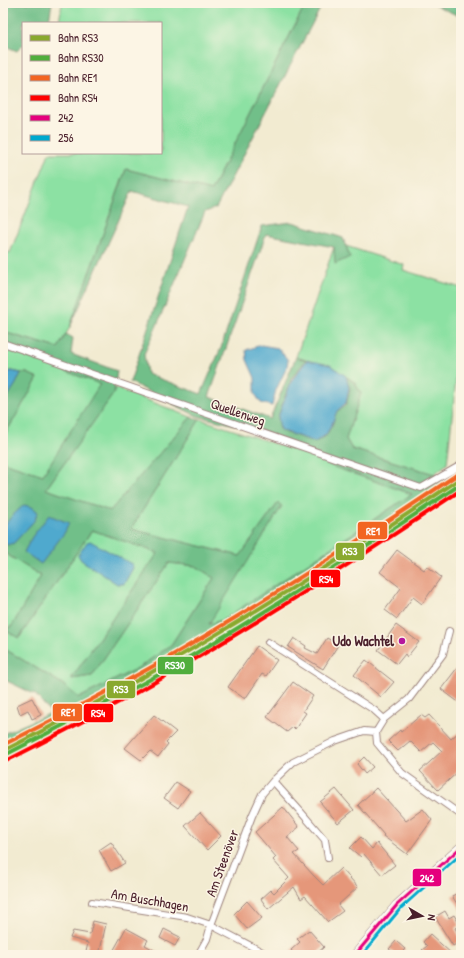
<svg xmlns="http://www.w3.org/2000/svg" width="464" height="958" font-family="'Patrick Hand',sans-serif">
  <rect width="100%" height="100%" fill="#fcf5e5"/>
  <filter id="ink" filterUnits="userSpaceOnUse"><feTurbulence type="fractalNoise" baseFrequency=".025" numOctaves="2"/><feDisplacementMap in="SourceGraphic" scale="8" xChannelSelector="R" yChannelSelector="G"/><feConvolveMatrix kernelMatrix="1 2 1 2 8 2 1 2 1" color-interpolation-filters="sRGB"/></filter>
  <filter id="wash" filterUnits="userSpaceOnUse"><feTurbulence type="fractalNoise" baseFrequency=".012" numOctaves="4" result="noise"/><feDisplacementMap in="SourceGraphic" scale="16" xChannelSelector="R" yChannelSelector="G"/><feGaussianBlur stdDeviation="0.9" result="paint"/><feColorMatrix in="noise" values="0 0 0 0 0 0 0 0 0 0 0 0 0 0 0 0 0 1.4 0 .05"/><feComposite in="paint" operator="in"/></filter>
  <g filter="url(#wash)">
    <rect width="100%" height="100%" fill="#f2ebd1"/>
    <path fill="#8ce1a3" stroke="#6b8067" d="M62,3H306L211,191L126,169L70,327L58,348L3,332V250L10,253L49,153H161V23H59Z
      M346,246L404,265L403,270L461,288V332L447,464L434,474L352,449L346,439L361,393C359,390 357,386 354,382C347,374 308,361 296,357L334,247L350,257Z
      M3,348L101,384L43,475L3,462V438L38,378L27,373H21L12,371L3,373Z
      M116,388L191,417L110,511L46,489L114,393Z
      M200,419L312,456L334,467L412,494L223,620L208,624L278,503L240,556L131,529Z
      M92,530L158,553L71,679L92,676L169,563L196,566L214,578L171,645L140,667L79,698L61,683L3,648V552L41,576L12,626L4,630L19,638Z"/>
    <path fill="#71bf89" stroke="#5e6f5a" d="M3,3H52L49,20L46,23H23V45L17,51L3,45Z
      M306,3H323L216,208L205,212L154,332L144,354L147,374L201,394L221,348L262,226L292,222L343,238L350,257L335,264L334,247L266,234L209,397L270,419L296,357L306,360L291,379L278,417L281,431L315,442L326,436L333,423L336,412L346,405L350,389L345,376L354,382L361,393L346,439L352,449L434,474L444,479L461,467V472L395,519L220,627L96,698L3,746V734L51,713L36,695L3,679V648L61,683L79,698L140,667L171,645L214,578L196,566L169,563L92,676L71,679L158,553L92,530L19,638L4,630L12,626L41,576L3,552V462L43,475L100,384L3,348V332L58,348L66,334L73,338L71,354L117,371L114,393L46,489L110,511L191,417L200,419L131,529L240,556L278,503L282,506L209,624L223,620L412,494L334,467L266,432L197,416L130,382L188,207L132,191L70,327L126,169L211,191Z
      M431,3H461V17Z
      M12,371L21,373H27L38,378L3,438V416L4,414L3,413V373Z"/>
    <path fill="#50a9ce" stroke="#4d647c" d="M261,345L278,348L288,360L287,367L276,390L272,406L261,403L255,394V378L247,360L246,350Z
      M307,360L330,365L346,376L349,388L346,403L337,411L332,424L326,435L315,442L280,430L278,417L292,380Z
      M12,371L21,373L16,384L3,404V373Z
      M24,505L32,507L38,512L34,521L14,543L7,545L3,541V527L13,515Z
      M49,515L69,523L65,532L41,564L24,552L32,537Z
      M90,541L132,564L133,568L124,584H117L81,560L78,555L87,542Z"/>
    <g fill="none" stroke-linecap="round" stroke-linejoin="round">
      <path stroke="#50a9ce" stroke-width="2.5" d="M449,3L461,9"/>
    </g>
    <g id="blocks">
      <path fill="#e5977a" d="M397,550L424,570L427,566L441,577L422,604L413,597L397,619L385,610L401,588L380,572Z
        M396,625L419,642L407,657L405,654L397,664L378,650Z
        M294,638L306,646L305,648L317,654L327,638L338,645L323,669L288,647Z
        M257,646L277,660L266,676L262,674L245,699L228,687Z
        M366,660L394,682L381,697L354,675Z
        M461,663V704L441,689Z
        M293,682L313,696L303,711L306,713L295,729L293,727L287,732L267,717Z
        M32,698L41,715L32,719L28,710L20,714L17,705Z
        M154,715L176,732L166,742L168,744L158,757L150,751L141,760L125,748Z
        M421,715L425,718L429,715L451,739L461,730V769L438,790L420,771L442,751L433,742L421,752L410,741L398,751L388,741L400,730L401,732Z
        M364,757L373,767L365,774L357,764Z
        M176,782L190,791L178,808L164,798Z
        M376,788L406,821L423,809L432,820L407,854L383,836L384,835L358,805Z
        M336,789L354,810L338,823L320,802Z
        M283,807L299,827L287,837L299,851L294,854L314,876L323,885L341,868L358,887L338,905L343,911L328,922L305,896L301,899L294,887L268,909L261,899L271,890L274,893L289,878L273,860L276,857L255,832Z
        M200,813L221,836L207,850L185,826Z
        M361,837L372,849L377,843L395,865L382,875L364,854L361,857L350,848Z
        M111,842L125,863L111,871L99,850Z
        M461,891V910L452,896Z
        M247,901L262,918L247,929L234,914Z
        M445,911L449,918L454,915L460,925L455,928L461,939V941L453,946L435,917Z
        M93,921L106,924L99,955L86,952L88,943L70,938L73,931L90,934Z
        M126,928L148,940L145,945L163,955H111Z
        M164,929L180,937L175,946L160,938Z
        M309,930L324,947L315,955H295L291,950L300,942L297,939Z
        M430,934L453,955H427L422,950L427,946L423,942Z
        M396,941L405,949L403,951L407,955H396L389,949Z"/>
    </g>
  </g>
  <g filter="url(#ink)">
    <use href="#blocks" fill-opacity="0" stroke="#9e857e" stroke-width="1"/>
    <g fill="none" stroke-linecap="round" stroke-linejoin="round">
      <defs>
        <path id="street" d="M3,343L421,488L461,465
          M268,642L374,710L384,719
          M376,732L377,743L402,773L461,815
          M273,781L300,811L325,840L328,858
          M92,902L187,917L211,925L268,955
          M198,955L207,939L211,925L252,816L262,794L273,781L293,762L335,741L364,731L376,732L384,719L409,699L443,654L449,631"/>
        <path id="secondary" d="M355,955L397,905L461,847"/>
      </defs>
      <use href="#street" stroke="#9e857e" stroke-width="8"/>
      <use href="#secondary" stroke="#9e857e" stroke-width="10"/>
      <use href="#street" stroke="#fff" stroke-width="6"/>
      <use href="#secondary" stroke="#fff" stroke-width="9"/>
      <defs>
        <path id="bus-1" d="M355,955L397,905L461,847"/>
        <path id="bus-2" d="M362,955L401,908L461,854"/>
      </defs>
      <use href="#bus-1" stroke="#fcf5e5" stroke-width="6"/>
      <use href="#bus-2" stroke="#fcf5e5" stroke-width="6"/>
      <use href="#bus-1" stroke="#e5007d" stroke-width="3"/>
      <use href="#bus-2" stroke="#00a9ce" stroke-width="3"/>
      <defs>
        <path id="rail-1" d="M3,751C58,723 113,695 166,664C267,606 365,543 461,478"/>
        <path id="rail-2" d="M5,755C60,727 115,699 169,669C269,611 365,548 461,484"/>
        <path id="rail-3" d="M3,745C57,718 111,690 164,660C264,602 362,539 458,474"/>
        <path id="rail-4" d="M8,760C63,732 119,703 173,672C271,615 367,553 461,490"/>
      </defs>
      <use href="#rail-1" stroke="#fcf5e5" stroke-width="7"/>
      <use href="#rail-2" stroke="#fcf5e5" stroke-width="7"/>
      <use href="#rail-3" stroke="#fcf5e5" stroke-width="7"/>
      <use href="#rail-4" stroke="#fcf5e5" stroke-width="7"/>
      <use href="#rail-1" stroke="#89a92e" stroke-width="4"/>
      <use href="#rail-2" stroke="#50ae3d" stroke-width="4"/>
      <use href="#rail-3" stroke="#f26522" stroke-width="4"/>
      <use href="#rail-4" stroke="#f00" stroke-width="4"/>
    </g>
  </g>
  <circle fill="#b5179e" stroke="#fcf5e5" stroke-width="1.5" cx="402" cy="641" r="4"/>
  <g text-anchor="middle" stroke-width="3" stroke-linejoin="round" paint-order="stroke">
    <g font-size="14" fill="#4a1f2b" stroke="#fcf5e5">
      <text transform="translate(238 412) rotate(19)" y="5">Quellenweg</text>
      <text transform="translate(222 863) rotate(-70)" y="5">Am Steenöver</text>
      <text transform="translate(150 900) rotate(10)" y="5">Am Buschhagen</text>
    </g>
    <g font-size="14" font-weight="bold" fill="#4a1f2b" stroke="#fcf5e5" text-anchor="end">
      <text x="394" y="646">Udo Wachtel</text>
    </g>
  </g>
  <g stroke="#fcf5e5" stroke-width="1.5">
    <rect x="357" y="521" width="31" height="19" rx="4" fill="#f26522"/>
    <rect x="335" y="542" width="30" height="19" rx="4" fill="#89a92e"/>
    <rect x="310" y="569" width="31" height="19" rx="4" fill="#f00"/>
    <rect x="157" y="656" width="37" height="19" rx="4" fill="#50ae3d"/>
    <rect x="106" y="680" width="30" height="19" rx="4" fill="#89a92e"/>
    <rect x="52" y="703" width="31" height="19" rx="4" fill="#f26522"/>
    <rect x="83" y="703" width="31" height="20" rx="4" fill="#f00"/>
    <rect x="412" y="868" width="30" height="19" rx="4" fill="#e5007d"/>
  </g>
  <g font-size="11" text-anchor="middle" font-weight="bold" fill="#fff">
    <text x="373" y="535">RE1</text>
    <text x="350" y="555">RS3</text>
    <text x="326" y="583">RS4</text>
    <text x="175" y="669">RS30</text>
    <text x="121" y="693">RS3</text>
    <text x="68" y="716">RE1</text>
    <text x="98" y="717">RS4</text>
    <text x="427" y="882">242</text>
  </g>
  <rect width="464" height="958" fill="none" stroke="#fcf5e5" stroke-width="16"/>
  <rect x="22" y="22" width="140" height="132" fill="#fcf5e5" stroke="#b59f9b"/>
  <rect x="30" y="35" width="20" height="6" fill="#89a92e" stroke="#b59f9b"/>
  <text x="58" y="42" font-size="12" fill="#4a1f2b">Bahn RS3</text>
  <rect x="30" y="55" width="20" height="6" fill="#50ae3d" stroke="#b59f9b"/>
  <text x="58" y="62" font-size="12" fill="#4a1f2b">Bahn RS30</text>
  <rect x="30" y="75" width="20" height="6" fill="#f26522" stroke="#b59f9b"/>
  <text x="58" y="82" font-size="12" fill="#4a1f2b">Bahn RE1</text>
  <rect x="30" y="95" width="20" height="6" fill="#ff0000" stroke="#b59f9b"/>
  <text x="58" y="102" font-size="12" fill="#4a1f2b">Bahn RS4</text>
  <rect x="30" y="115" width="20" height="6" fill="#e5007d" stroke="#b59f9b"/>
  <text x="58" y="122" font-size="12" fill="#4a1f2b">242</text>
  <rect x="30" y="135" width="20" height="6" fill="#00a9ce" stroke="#b59f9b"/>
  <text x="58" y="142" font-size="12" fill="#4a1f2b">256</text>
  <g transform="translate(422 916) rotate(99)" stroke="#fcf5e5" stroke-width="3" paint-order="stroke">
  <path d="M0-3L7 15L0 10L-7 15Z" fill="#4a1f2b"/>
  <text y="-6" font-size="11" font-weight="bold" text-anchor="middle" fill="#4a1f2b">N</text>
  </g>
</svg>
